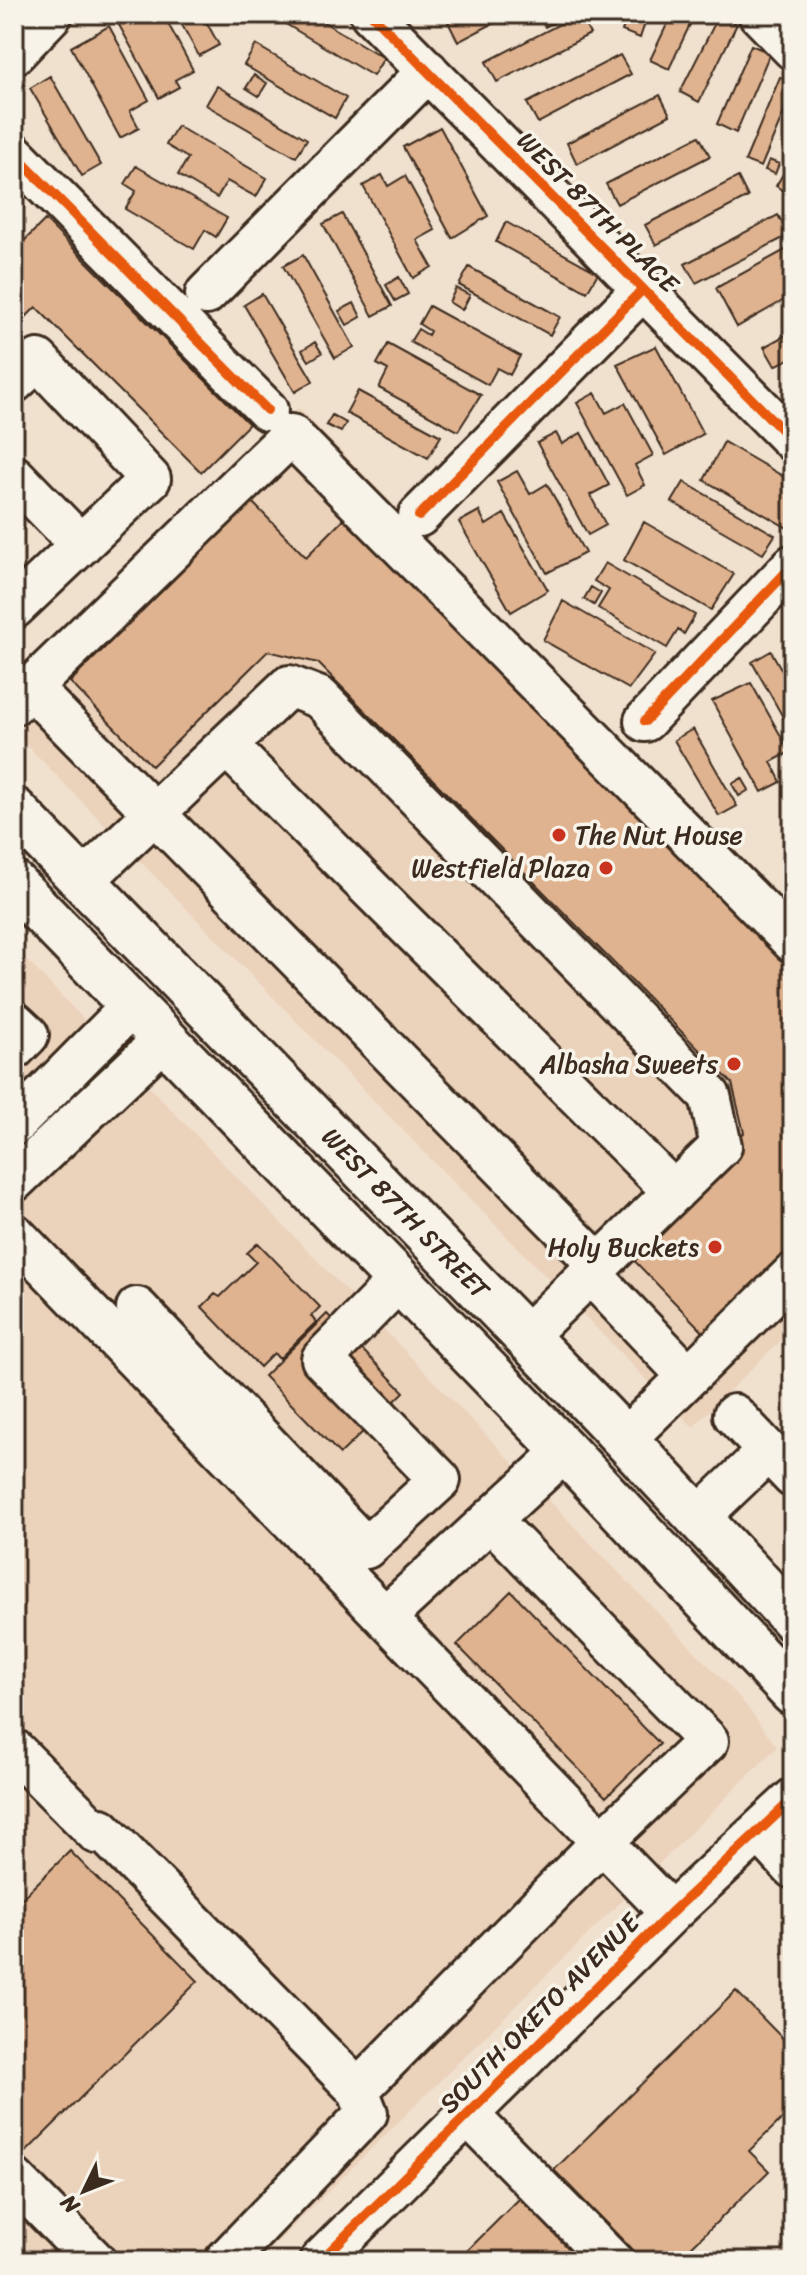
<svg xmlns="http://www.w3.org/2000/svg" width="807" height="2275" font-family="Sriracha,sans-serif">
  <rect width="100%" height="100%" fill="#f0e0ce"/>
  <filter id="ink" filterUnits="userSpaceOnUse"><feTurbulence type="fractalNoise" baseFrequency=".0125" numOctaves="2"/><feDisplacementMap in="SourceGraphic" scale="16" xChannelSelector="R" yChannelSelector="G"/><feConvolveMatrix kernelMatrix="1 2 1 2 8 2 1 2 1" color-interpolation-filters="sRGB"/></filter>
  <g filter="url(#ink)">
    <path fill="#ebd2bb" d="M299,408L793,916V1328L693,1427L14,732V683Z
      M14,947L741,1699L777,1747L258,2261H26L14,2249Z"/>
    <path fill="#e0b390" stroke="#3b2a1e" stroke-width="2" d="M113,14H163L193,70L175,80L179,87L159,98Z
      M176,14H202L219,45L199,56Z
      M290,14H310L384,58L373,76L284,23Z
      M464,14H511L458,42L448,22Z
      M552,14L556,21L545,27L539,16Z
      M579,14L590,34L497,82L486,62Z
      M628,14H648L640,38L622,31Z
      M672,14H695L669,69L650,60Z
      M719,15L737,24L699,102L680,92Z
      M109,26L149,100L130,111L139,128L120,138L71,47Z
      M256,45L346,98L335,118L244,65Z
      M751,45L770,53L736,133L717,124Z
      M620,55L631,74L538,123L527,103Z
      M254,75L267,83L259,96L246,88Z
      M50,76L101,165L82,176L30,88Z
      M780,77L793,83V91L761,167L745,161Z
      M217,86L307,139L296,157L206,105Z
      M660,95L670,115L577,164L567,143Z
      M177,126L267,178L256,197L227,181L217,198L178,175L188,158L166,145Z
      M440,127L488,216L452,238L403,147Z
      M699,136L710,156L617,204L606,184Z
      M793,157V197L776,186Z
      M769,160L779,164L775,174L765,170Z
      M136,166L227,218L216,237L205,230L194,249L125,209L136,191L125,184Z
      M382,175L388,186L405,176L435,230L417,240L432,267L413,278L363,186Z
      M738,177L748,197L656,245L645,225Z
      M342,214L392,306L373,316L323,224Z
      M778,215L789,235L696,283L685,264Z
      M45,220L249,424L201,472L36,307L14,329V251Z
      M506,222L598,273L587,292L496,242Z
      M787,249L793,263V295L737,327L716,288Z
      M303,255L354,347L335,358L283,266Z
      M469,267L560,317L550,335L459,285Z
      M399,277L408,294L395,301L386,285Z
      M456,288L470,295L462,310L449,302Z
      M262,294L313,381L295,392L244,305Z
      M354,303L361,317L347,325L339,311Z
      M429,306L520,356L510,375L497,368L488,385L410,342L418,329L428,335L430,331L419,324Z
      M793,331V357L775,366L764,347Z
      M315,342L322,353L309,361L302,350Z
      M388,344L481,395L458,431L379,388L388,370L377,364Z
      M656,346L703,434L666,455L617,364Z
      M358,391L441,436L428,458L346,413Z
      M595,393L606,413L625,403L653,455L635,465L645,485L627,495L577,403Z
      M332,415L346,423L341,432L326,425Z
      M556,433L562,444L581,433L609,485L590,495L606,525L588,535L537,443Z
      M724,442L793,482L791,530L704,480Z
      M517,471L530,494L547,484L585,553L547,573L497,482Z
      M684,482L775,535L763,554L672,502Z
      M252,502L306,557L345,518L793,971V1255L709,1338L624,1250L744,1133L732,1083L318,663L268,651L152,766L70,682Z
      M479,511L486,525L504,514L548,590L511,612L459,522Z
      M644,522L734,574L711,610L624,560Z
      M605,563L695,615L684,634L678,630L667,648L598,608L609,590L594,581Z
      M591,587L601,593L594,605L584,599Z
      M563,601L655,654L629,689L543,640Z
      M771,651L793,690V735L752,662Z
      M751,683L790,752L771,762L781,782L762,792L712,701Z
      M693,729L737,806L719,816L674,740Z
      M742,778L749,790L739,796L732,784Z
      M258,1243L320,1307L311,1316L316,1322L279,1359L274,1353L260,1367L202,1307L215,1294L220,1297L256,1262L247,1253Z
      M327,1314L404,1392L340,1454L264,1376Z
      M511,1591L660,1744L606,1797L457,1645Z
      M70,1851L198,1981L21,2157L14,2150L17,2120L14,2117V1906Z
      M736,1991L793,2049V2108L749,2151L769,2171L677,2261H643L554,2170Z
      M522,2196L586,2261H457Z"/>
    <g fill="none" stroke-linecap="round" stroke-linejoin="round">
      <defs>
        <path id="minor" d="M371,14L793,441
          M759,14L793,49
          M14,54L52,14
          M14,154L267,410
          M206,294L428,71
          M14,382L38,360L150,479L14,608
          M14,476L81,545
          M419,516L643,289
          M31,688L599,1265
          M14,704L291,435L793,942
          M645,721L793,565
          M227,746L674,1192
          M83,881L289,686L320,698L710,1096L721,1146L526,1336
          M14,1022L28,1035L14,1049
          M14,1125L132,1006
          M14,1181L164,1039
          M14,1234L671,1913
          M591,1274L688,1376
          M137,1308L366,1548L440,1480L322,1359L399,1280
          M625,1439L793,1274
          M768,1451L793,1477
          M697,1519L768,1451L734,1415
          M385,1617L565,1451
          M14,1750L97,1833
          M101,1829L358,2090L603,1841L708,1741L491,1520
          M759,1831L793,1868
          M468,2115L612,2261
          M14,2179L95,2261
          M225,2261L367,2113L358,2090
          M320,2261L671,1913L793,1799"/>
        <g id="major">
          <path id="s1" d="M14,810L602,1415L793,1619"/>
          <path d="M14,884L565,1451L793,1693"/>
        </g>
      </defs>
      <use href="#minor" stroke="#3b2a1e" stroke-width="46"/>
      <use href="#major" stroke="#3b2a1e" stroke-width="50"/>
      <use href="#minor" stroke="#f7f3e8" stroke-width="40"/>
      <use href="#major" stroke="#f7f3e8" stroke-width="44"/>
      <defs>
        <path id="cycleway" d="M371,14L793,441
          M14,154L267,410
          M419,516L643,289
          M645,721L793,565
          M320,2261L671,1913L793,1799"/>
      </defs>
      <use href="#cycleway" stroke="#f7f3e8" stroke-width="15"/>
      <use href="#cycleway" stroke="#e8590c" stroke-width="10"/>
    </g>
  </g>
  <g fill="#c8321e" stroke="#f7f3e8" stroke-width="3">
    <circle cx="559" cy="835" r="8"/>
    <circle cx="606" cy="868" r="8"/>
    <circle cx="734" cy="1064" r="8"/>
    <circle cx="715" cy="1247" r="8"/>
  </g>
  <g text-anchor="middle" stroke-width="7" stroke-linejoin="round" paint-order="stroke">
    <g font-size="26" fill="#3b2a1e" stroke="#f7f3e8">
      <text transform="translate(598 212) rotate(45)" y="9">WEST 87TH PLACE</text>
      <text dy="9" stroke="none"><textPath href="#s1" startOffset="562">WEST 87TH STREET</textPath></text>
      <text transform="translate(539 2013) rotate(-45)" y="9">SOUTH OKETO AVENUE</text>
    </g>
    <g font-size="26" fill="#3b2a1e" stroke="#f7f3e8" text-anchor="end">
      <text x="575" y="844" text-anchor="start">The Nut House</text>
      <text x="590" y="877">Westfield Plaza</text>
      <text x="718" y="1073">Albasha Sweets</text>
      <text x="699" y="1256">Holy Buckets</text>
    </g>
  </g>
  <rect width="807" height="2275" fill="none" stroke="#f7f3e8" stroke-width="48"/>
  <rect x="24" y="24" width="759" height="2227" fill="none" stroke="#3b2a1e" stroke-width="3" filter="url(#ink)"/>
  <g transform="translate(84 2191) rotate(227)" stroke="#f7f3e8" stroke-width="6" paint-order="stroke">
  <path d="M0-6L14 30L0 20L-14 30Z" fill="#3b2a1e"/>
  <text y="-12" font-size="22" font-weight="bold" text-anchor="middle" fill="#3b2a1e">N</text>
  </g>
</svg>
